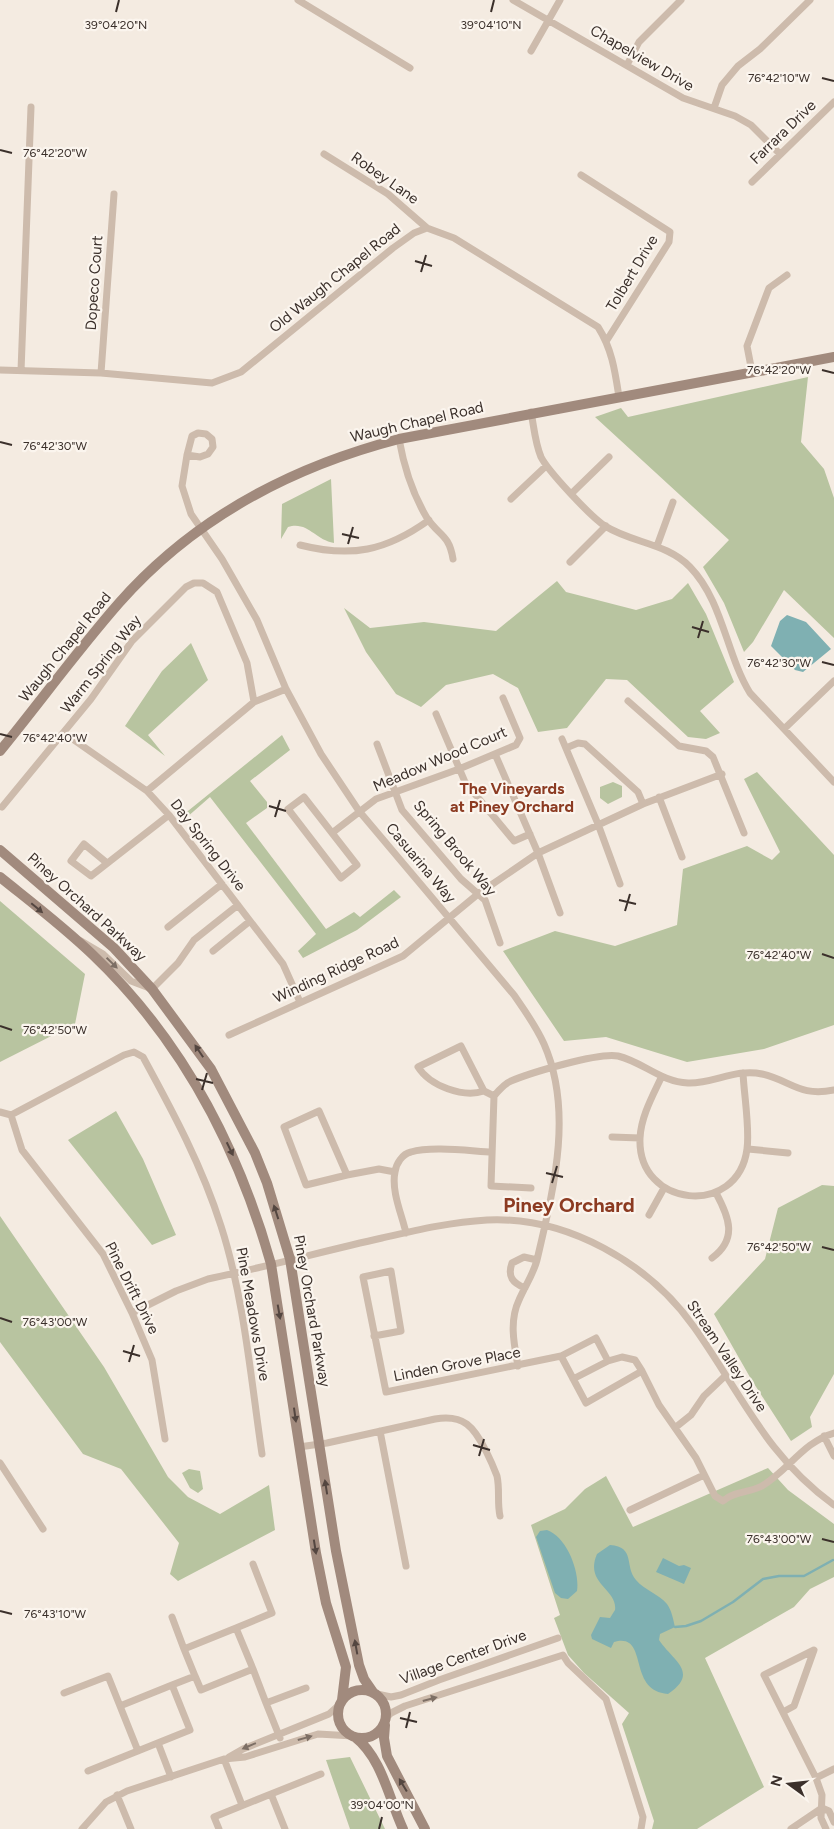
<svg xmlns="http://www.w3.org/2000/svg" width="834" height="1829" font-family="Figtree,sans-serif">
  <rect width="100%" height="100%" fill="#f4ebe1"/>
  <path fill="#b8c4a0" d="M808,377L801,442L824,469L834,498V638L784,590L753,642L744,652L724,603L703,567L729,540L595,417L621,408L628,417Z
    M331,479L334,543C315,540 308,521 288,527L281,539L282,504Z
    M557,581L566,592L636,610L672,599L688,583L706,614L734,682L700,711L720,733L706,739L688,737L627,680L606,679L567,728L538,732L518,688L493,674L446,685L421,707L396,694L366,652L344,608L370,628L424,622L496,631Z
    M191,643L208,680L148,735L165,756L125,726L162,671Z
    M282,735L290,750L250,781L267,802V808L246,823L326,929L354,912L360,917L394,890L401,897L357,930L303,958L298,951L316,934L210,797L186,818L183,815Z
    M757,772L834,855V1025L764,1049L687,1062L606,1037L564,1041L503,951L555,931L615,946L677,925L683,869L747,846L772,860L780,852L744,779Z
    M613,782L622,786V797L608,804L600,798V787Z
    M0,901L85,974L75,1024L0,1062Z
    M116,1111L143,1159L176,1235L152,1245L68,1140Z
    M822,1185L834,1186V1374L810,1417L812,1427L791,1441L751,1379L714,1314L765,1259L778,1208Z
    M0,1216L104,1367L168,1477L188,1497L220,1514L269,1485L275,1530L178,1581L170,1574L179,1543L121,1469L83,1454L0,1342Z
    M768,1468L788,1490L834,1524V1577L810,1589L794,1607L705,1658L764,1787L697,1829H652L654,1821L622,1724L629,1713L584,1673L568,1655L554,1618L560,1615L531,1525L565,1509L585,1489L606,1476L633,1527Z
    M189,1469L200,1471L203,1489L198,1493L190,1488L182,1473Z
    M350,1757L385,1829H350L326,1760Z"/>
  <path fill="#7fb0b2" d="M787,615L806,622L831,649L803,672L795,670L771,646L780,621Z
    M547,1530C567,1537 580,1572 577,1591L568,1599L561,1598L555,1593L536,1537L540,1531Z
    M610,1545C636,1547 624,1566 636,1580C644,1590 659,1594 667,1604C672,1611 673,1619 675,1627L660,1634L659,1640C673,1661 700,1672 668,1694C626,1691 650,1632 614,1642L611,1648L592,1639L591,1635L600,1617L610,1618L615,1610C618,1589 584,1584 597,1554Z
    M663,1558L679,1566L684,1565L691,1568L684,1584L656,1572Z"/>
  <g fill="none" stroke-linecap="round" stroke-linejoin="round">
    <path stroke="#7fb0b2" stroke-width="2.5" d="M675,1627L686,1626L701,1621L733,1602L763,1579L779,1576H804L833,1560"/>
    <path stroke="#cdbbac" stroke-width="7" d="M298,0L410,68
      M513,0L683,98L735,116L751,125L780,154
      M531,51L560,0
      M627,65L639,42L681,0
      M714,108L722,85L738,66L760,49L810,0
      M324,154L388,194L427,228
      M581,175L670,232L669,242L607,340
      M752,182L834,102
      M0,370L101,373L212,383L241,372L393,248L414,233L427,228L454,238L598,327C612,349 615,371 619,397
      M21,371L31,107
      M752,372L747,346L769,288L787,275
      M101,373L114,194
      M531,412C534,427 535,443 541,457C548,471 591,517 605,526C632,543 667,543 690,567C723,601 726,654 750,693L834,782
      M399,439C404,467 412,493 427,518C439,536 449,534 453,559
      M187,455L192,436L198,433L206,434L212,439L213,447L208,454L200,457L187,455L182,486L191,514L222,559L257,620L286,689L321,754L359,811L514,995C525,1011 536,1026 544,1044C574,1112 553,1191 537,1260C533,1275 525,1286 519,1300C509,1321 514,1344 518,1366
      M572,493L609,457
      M511,499L546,466
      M300,545C351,558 386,551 429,520
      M657,546L673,502
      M570,562L606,526
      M628,701L679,746L706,751L713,757L744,833
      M436,714L465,782L514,841L530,834
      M784,729L834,681
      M64,733L147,791L169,815L283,964L300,1002
      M562,739L598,824L620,884
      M377,744L402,810L461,879L485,900L500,943
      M566,748L578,743L585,744L638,792L643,804
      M495,754L538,853L560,913
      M147,791L254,702L286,689
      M304,797L357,865L341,878L288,809Z
      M659,797L682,857
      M2,807L91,699L132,641L186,587L194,583H203L217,592L247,663L254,702
      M332,833L376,799L459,769L516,745L520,738L503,698
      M107,863L84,844L71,861L91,876L169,815
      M168,927L222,884
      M81,941L103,954L131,981L152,989L178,963L194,940L238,905
      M213,951L250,921
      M229,1035L403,956L478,894L538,853L643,804L722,774
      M661,1078C652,1097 641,1117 640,1138C637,1208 738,1218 747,1149C750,1129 744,1095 743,1073
      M484,1091C463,1098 430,1086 418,1067L461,1046L484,1091L494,1096
      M0,1112L11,1115L124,1055L134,1052L143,1057C173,1112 202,1166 221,1226C244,1297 251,1380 262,1454
      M11,1115L22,1150L103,1254L132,1313L152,1360L165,1439
      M612,1137L640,1138
      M748,1149L788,1153
      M347,1175L306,1185L284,1127L319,1111L347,1175L379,1169L395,1172
      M531,1188L491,1186L494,1096C499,1090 504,1084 511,1081C530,1073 599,1052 618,1056C643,1062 661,1082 688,1083C713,1084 736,1068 762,1074C792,1081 799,1097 834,1090
      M649,1215L664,1188
      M406,1233C402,1215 391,1191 395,1172C396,1164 402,1154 411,1152C431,1146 470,1151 492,1152
      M712,1258C738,1239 729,1217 716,1193
      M525,1288C513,1283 507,1277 512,1263L524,1257L537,1260
      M132,1313L176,1291L208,1279C266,1267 324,1251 382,1238C417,1230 451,1222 487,1220C567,1216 649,1263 694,1327C741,1393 766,1456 834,1505
      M374,1336L401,1331L391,1271L363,1277L386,1392L561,1356L586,1403L642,1371L635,1360L622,1357L608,1361L596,1338L561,1356
      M642,1371L659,1405L696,1458L715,1496L723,1501C734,1491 749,1493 762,1486C788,1471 803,1442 834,1433
      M573,1379L608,1361
      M676,1427L691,1415L704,1396L725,1376
      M380,1431L406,1566
      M824,1436L834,1456
      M299,1447L327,1443L435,1419C464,1414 474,1427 486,1451C490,1459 494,1468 497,1476C500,1489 497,1503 500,1516
      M0,1463L43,1529
      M630,1510L704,1475
      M172,1617L184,1649
      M236,1628L272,1613L253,1564
      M195,1676L184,1649L236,1628L253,1669
      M64,1693L108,1676L120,1706
      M377,1694L391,1697L401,1695L439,1680L558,1638
      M266,1703L280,1738
      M783,1712L794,1706L814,1650L764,1675L816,1778L822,1795L821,1818L826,1829
      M386,1718L391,1713L405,1706L563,1655L568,1663L606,1699L643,1817L641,1829
      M158,1743L171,1777
      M138,1751L120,1706L172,1685
      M229,1757L243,1749L329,1714L340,1704
      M224,1759L242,1805
      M88,1771L190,1730L172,1685L195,1676L201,1690L253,1669L266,1703L306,1688
      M816,1778L834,1769
      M271,1794L321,1774
      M117,1795L131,1829
      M822,1808L829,1811L834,1822
      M82,1829L106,1802L127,1791L224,1759L245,1757L318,1734L353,1736
      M219,1829L214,1817L271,1794L285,1829
      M791,1829L822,1808"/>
    <path stroke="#a18a7d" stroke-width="10" d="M0,751C40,702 77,651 119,603C193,519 291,467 399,439L834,357
      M0,850L114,948L152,989L211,1069L255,1153L267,1183L290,1259L336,1551L359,1665L364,1679L373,1692
      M0,877C31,902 64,927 93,955C182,1040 238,1147 271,1264L316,1553L326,1603L346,1667L342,1700
      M338 1714a24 24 0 1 1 48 0a24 24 0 1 1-48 0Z
      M385,1725L384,1738L387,1756L425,1829
      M355,1737C382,1758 389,1799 403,1829"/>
  </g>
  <defs><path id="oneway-solid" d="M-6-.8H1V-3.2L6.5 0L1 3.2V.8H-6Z" transform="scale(1.25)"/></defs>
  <g fill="#544640">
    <use href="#oneway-solid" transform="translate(37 908) rotate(40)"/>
    <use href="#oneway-solid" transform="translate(199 1051) rotate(-124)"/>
    <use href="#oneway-solid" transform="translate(230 1149) rotate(64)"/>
    <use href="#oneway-solid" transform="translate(276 1212) rotate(-108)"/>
    <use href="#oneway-solid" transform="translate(279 1312) rotate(80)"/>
    <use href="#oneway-solid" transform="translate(295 1415) rotate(82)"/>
    <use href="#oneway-solid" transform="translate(326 1487) rotate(-99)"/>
    <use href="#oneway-solid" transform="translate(315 1547) rotate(81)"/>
    <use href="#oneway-solid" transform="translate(356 1647) rotate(-100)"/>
    <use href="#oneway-solid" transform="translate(403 1785) rotate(-121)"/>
  </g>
  <g fill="#7d6f65">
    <use href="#oneway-solid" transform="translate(112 963) rotate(44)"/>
    <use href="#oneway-solid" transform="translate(430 1699) rotate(-15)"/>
    <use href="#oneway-solid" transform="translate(305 1738) rotate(-16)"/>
    <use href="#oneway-solid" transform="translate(249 1746) rotate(157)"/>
  </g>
  <path fill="none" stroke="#3b302b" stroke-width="2" d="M116,12L119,0M491,12L494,0M822,78L834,81M0,150L12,153M415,261L432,266M421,272L426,255M822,370L834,373M0,442L12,445M342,534L359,538M348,544L353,527M692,627L709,632M698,638L703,621M822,662L834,665M0,734L12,737M269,806L286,811M275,817L280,800M619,900L636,904M625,911L630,894M822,954L834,958M0,1026L12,1030M196,1079L213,1083M202,1090L207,1073M546,1173L563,1177M552,1183L557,1166M822,1247L834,1250M0,1318L12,1322M123,1351L140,1356M129,1362L134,1345M473,1445L490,1450M479,1456L484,1439M822,1539L834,1542M0,1611L12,1614M400,1718L417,1722M406,1728L410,1712M379,1829L382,1817"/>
  <g text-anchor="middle" stroke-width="4.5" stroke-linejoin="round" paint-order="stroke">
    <g font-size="15" fill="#3b302b" stroke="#fbf5ee">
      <text transform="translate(642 58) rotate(30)" y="5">Chapelview Drive</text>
      <text transform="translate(783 132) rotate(-44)" y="5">Farrara Drive</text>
      <text transform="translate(385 178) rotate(35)" y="5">Robey Lane</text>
      <text transform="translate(632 273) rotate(-59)" y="5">Tolbert Drive</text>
      <text transform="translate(335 278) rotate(-39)" y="5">Old Waugh Chapel Road</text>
      <text transform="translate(94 283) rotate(-86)" y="5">Dopeco Court</text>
      <text transform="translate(417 422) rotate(-13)" y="5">Waugh Chapel Road</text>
      <text transform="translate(65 647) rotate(-51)" y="5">Waugh Chapel Road</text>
      <text transform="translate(101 664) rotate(-52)" y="5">Warm Spring Way</text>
      <text transform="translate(440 759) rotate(-23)" y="5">Meadow Wood Court</text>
      <text transform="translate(208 845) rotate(52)" y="5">Day Spring Drive</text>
      <text transform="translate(455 848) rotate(50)" y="5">Spring Brook Way</text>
      <text transform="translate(421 863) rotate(50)" y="5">Casuarina Way</text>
      <text transform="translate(87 907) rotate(42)" y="5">Piney Orchard Parkway</text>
      <text transform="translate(336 970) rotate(-25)" y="5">Winding Ridge Road</text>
      <text transform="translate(132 1288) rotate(63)" y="5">Pine Drift Drive</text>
      <text transform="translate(312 1311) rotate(80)" y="5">Piney Orchard Parkway</text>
      <text transform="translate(253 1314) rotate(80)" y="5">Pine Meadows Drive</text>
      <text transform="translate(727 1356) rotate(56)" y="5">Stream Valley Drive</text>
      <text transform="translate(457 1364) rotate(-11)" y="5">Linden Grove Place</text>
      <text transform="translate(463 1657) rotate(-20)" y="5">Village Center Drive</text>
    </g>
    <g font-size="16" font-weight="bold" fill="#8c3b22" stroke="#fbf5ee">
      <text x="512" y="794">The Vineyards<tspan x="512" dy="18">at Piney Orchard</tspan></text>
    </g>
    <g font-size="20" font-weight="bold" fill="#8c3b22" stroke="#fbf5ee">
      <text x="569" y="1212">Piney Orchard</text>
    </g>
  </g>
  <g font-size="12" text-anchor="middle" fill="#3b302b" stroke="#fbf5ee" stroke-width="4.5" stroke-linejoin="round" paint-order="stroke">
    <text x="116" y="29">39°04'20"N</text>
    <text x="491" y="29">39°04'10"N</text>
    <text x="779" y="82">76°42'10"W</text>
    <text x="55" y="157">76°42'20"W</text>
    <text x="779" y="374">76°42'20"W</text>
    <text x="55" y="450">76°42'30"W</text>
    <text x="779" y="667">76°42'30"W</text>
    <text x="55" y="742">76°42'40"W</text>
    <text x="779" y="959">76°42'40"W</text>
    <text x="55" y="1034">76°42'50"W</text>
    <text x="779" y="1251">76°42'50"W</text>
    <text x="55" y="1326">76°43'00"W</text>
    <text x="779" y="1543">76°43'00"W</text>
    <text x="55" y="1618">76°43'10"W</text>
    <text x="382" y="1809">39°04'00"N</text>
  </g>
  <g transform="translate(789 1784) rotate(285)" stroke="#fbf5ee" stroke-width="4" paint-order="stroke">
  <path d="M0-4L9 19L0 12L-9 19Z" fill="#3b302b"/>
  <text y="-8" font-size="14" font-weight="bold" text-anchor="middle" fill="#3b302b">N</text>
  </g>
</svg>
